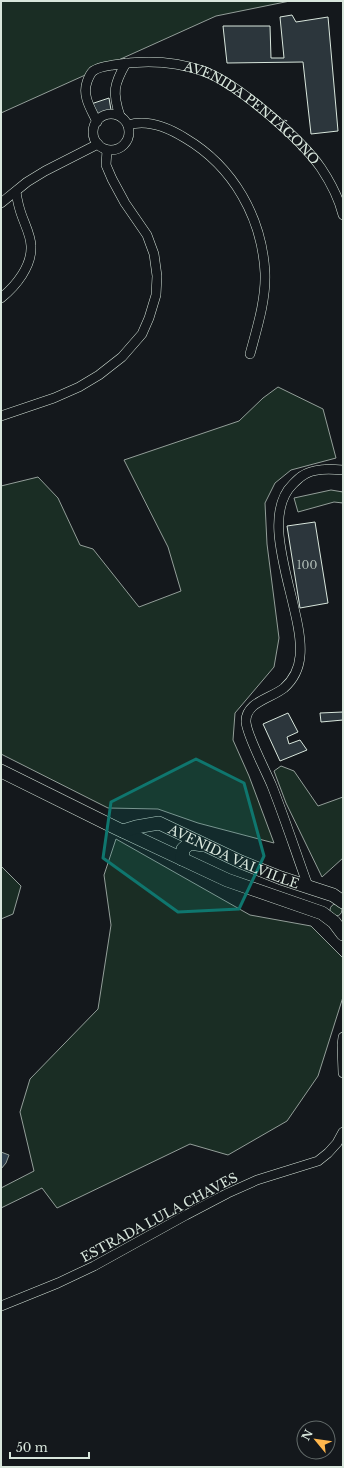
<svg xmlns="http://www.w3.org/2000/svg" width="344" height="1468" font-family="'Libre Baskerville',serif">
  <rect width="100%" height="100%" fill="#14181c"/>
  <path fill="#1a2d24" stroke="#939e99" d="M1,1H290L216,16L1,113Z
    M278,387L323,409L336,458L291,470L275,483L265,503L267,544L279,638L274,667L235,713L233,740L249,776L274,843L198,823L158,809L108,808L1,754V486L38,477L58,498L80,545L93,549L139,607L181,591L168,547L124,460L239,421L263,398Z
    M331,490L343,492V503L334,502L298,512L294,498Z
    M281,766L294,771L318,806L343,797V858L322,877L286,803L274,771Z
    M116,839L250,915L311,926L343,958V997L318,1076L287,1121L228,1155L190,1144L57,1208L42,1188L1,1208V1188L34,1171L20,1112L30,1079L98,1009L111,925L104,875Z
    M1,866L21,886L13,914L1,919Z
    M330 910a6 6 0 1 1 12 0a6 6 0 1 1-12 0Z"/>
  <path fill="#2f3f4d" stroke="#939e99" d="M1,1152L9,1155L6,1163L1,1169Z"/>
  <path fill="#2c363c" stroke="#d8e6dc" d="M292,15L296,22L328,17L338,131L311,134L303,62L227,63L223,26H270L271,58H284L280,17Z
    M109,98L111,110L95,116L91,104Z
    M315,522L328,603L300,608L287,526Z
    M343,712V720L321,722L320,713Z
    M288,713L298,732L287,737L289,744L300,740L307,750L280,761L263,724Z"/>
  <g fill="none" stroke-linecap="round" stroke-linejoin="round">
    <defs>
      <g id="street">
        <circle cx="111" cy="132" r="18"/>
        <path d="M120,116C112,92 114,84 126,63"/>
        <path id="s1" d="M97,122C91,109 82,96 87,82C88,79 91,73 93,71C98,67 107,66 113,65C143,60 175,61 203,71C237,83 301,139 321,168C331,183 339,199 343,215"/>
        <path d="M128,125C147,119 169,128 185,138C234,167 262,218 265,273C266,300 257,328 250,354"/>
        <path d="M1,203L27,182L45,171L98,144"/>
        <path d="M1,298C16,286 32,266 31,246C31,235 23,221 20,210C18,204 17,198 16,192"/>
        <path d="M1,416L54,398L79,387L99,375L122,357L142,334L149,318L156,295L157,276L154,254L147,235L125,203L112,179L106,165L107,150"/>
        <path d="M308,886C296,853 285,819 272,786C266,771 247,736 246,722C245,702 272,698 284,688C293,680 299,668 300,656C305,610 255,521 293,484C296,481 299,478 302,476C313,468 330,469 343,470"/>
        <path d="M343,1037L342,1045L343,1073"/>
        <path d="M1,1306L58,1283L94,1266L186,1215L228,1193L257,1180L318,1161L328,1153L337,1143L343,1132"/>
      </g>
      <g id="secondary">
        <path d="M1,771L116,828L227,880L322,913L334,922L343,934"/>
        <path id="s2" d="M123,831L136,827L159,823L241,862L281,878L333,895L343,902"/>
        <path d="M182,859L183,849L190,843L203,845"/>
      </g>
    </defs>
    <use href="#street" stroke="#d8e6dc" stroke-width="10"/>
    <use href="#secondary" stroke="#d8e6dc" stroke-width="14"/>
    <use href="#street" stroke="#14181c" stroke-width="9"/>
    <use href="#secondary" stroke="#14181c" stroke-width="13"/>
  </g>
  <path fill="#0f766e" fill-opacity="0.2" stroke="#0f766e" stroke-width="3" stroke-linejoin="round" d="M196,759L244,783L264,856L239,909L178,912L103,858L111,802Z"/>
  <g text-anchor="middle" stroke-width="3" stroke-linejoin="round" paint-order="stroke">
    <g font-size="11" fill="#adbab4">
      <text x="307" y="569">100</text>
    </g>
    <g font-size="13" fill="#d8e6dc" stroke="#14181c">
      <text dy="5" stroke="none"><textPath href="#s1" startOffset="231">AVENIDA PENTÁGONO</textPath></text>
      <text dy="5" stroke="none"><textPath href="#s2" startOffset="119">AVENIDA VALVILLE</textPath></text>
      <text transform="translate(159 1217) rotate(-28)" y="5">ESTRADA LULA CHAVES</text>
    </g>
  </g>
  <rect width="344" height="1468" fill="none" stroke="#d8e6dc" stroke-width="4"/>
  <g transform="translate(316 1440) rotate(299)"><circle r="19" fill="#14181c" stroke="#626a69"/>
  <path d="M0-3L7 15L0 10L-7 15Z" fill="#ffb74d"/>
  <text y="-6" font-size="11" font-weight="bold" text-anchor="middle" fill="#d8e6dc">N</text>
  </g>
  <path d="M10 1452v6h79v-6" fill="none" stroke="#d8e6dc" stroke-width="2"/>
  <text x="16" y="1452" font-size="12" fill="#d8e6dc" stroke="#14181c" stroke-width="3" paint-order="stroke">50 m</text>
</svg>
